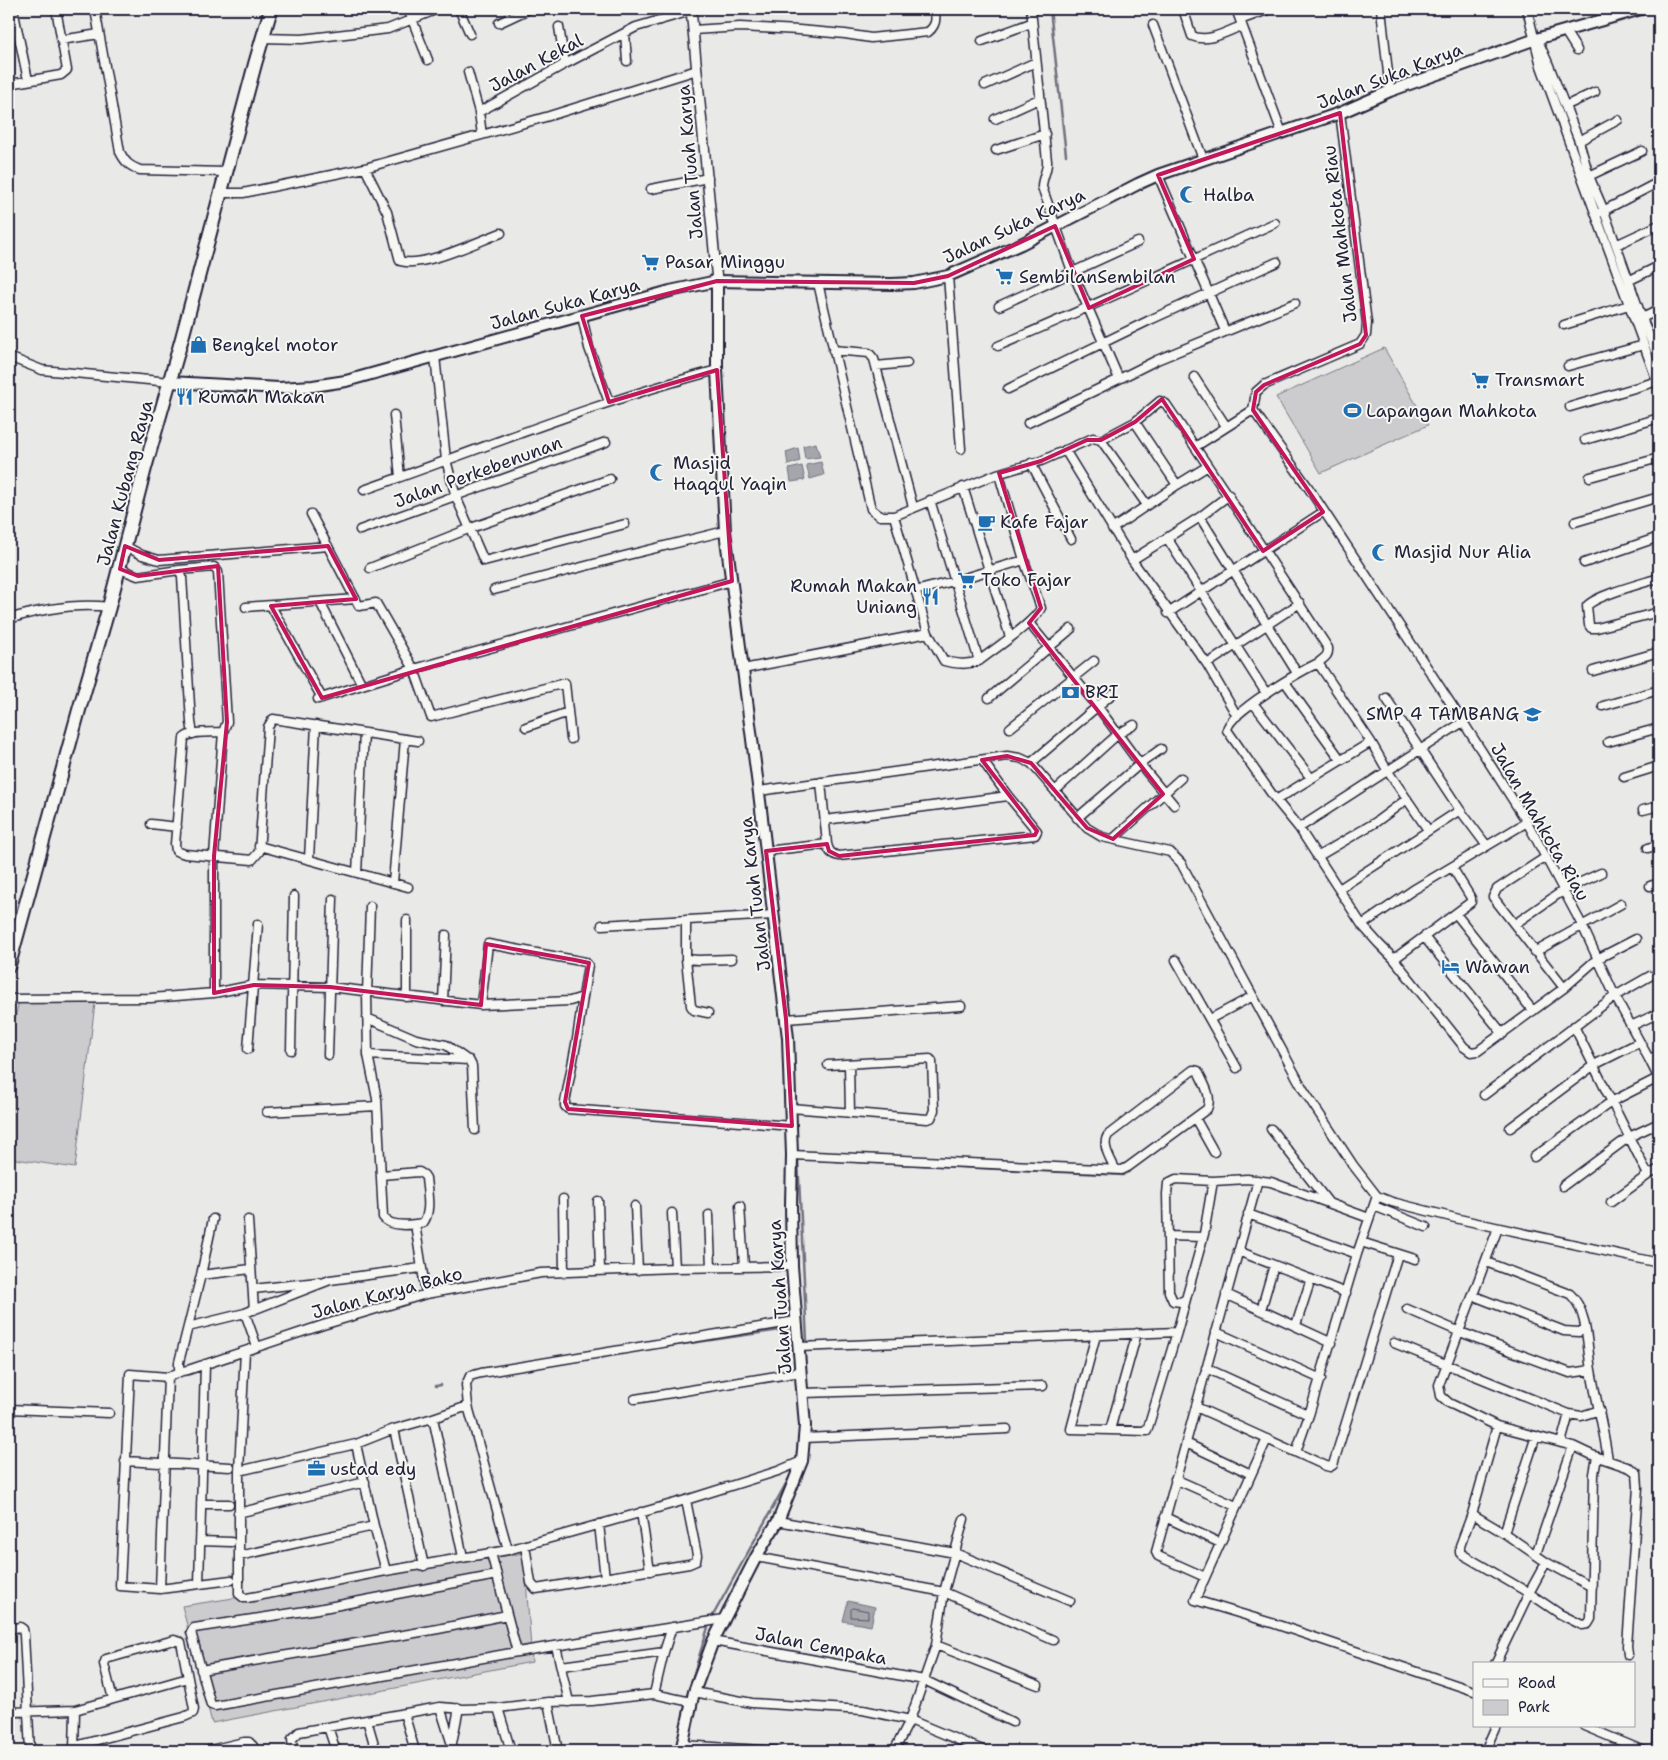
<svg xmlns="http://www.w3.org/2000/svg" width="1668" height="1760" font-family="'Shantell Sans',sans-serif">
  <rect width="100%" height="100%" fill="#e9e9e7"/>
  <filter id="ink" filterUnits="userSpaceOnUse"><feTurbulence type="fractalNoise" baseFrequency=".02" numOctaves="2"/><feDisplacementMap in="SourceGraphic" scale="10" xChannelSelector="R" yChannelSelector="G"/><feConvolveMatrix kernelMatrix="1 2 1 2 8 2 1 2 1" color-interpolation-filters="sRGB"/></filter>
  <g filter="url(#ink)">
    <path fill="#ccccce" stroke="#777784" d="M1384,348L1428,425L1321,473L1276,397Z
      M19,1001L95,1003L75,1168L9,1158V1045Z
      M524,1553L532,1662L212,1723L182,1606Z"/>
    <path fill="#a5a5ac" stroke="#71717f" d="M816,443L820,457L805,459L803,446Z
      M798,448L800,461L788,465L786,452Z
      M821,462L824,475L810,479L806,465Z
      M802,466L805,480L791,482L789,469Z
      M848,1601L875,1607L871,1626L843,1621Z"/>
    <g fill="none" stroke-linecap="round" stroke-linejoin="round">
      <path stroke="#565668" stroke-width="1" d="M853,1608L868,1611V1618L851,1617V1610Z"/>
      <path stroke="#71717f" stroke-width="2.5" d="M1050,9L1066,155
        M665,15L682,9
        M807,1341L798,1159L1123,1175
        M656,1348L788,1329
        M436,1386L441,1385
        M711,1619L793,1471
        M687,1696L709,1624"/>
      <defs>
        <path id="minor" d="M13,9L28,80
          M95,9L120,152C125,162 129,166 140,170L226,172
          M408,9L428,60
          M459,9L470,34
          M1183,9L1192,36C1208,43 1226,32 1241,26
          M1236,9L1282,133
          M1381,9L1390,91
          M1527,9L1541,66L1659,386
          M1240,20L1270,9
          M499,23L529,9
          M1153,25L1203,159
          M559,27L565,64
          M693,30L740,27L799,30L845,34L871,38L928,32C936,26 937,19 934,9
          M1565,31L1577,50
          M625,33L627,61
          M262,38L302,39L388,29L438,9
          M1536,39L1539,43L1548,63L1579,141L1589,176L1604,211L1642,318L1659,360
          M61,40L99,34
          M982,41L1031,23
          M468,72L479,112L482,135
          M9,84L61,75L67,70L56,9
          M985,85L1036,62
          M1565,106L1595,92
          M479,112L565,64L636,27L691,11
          M1340,113L1367,323L1366,335L1360,344L1264,385L1256,392L1253,410L1308,487L1463,722L1527,822L1582,925L1615,996L1649,1059L1659,1055
          M995,119L1039,99
          M1579,141L1618,120
          M996,150L1045,134
          M365,168L387,212L400,261C424,268 476,242 501,233
          M1158,175L1225,331
          M1589,176L1642,151
          M651,189L708,178
          M220,193H243L365,168L549,116L697,70
          M1601,212L1659,182
          M1616,245L1659,225
          M948,276L961,449
          M1630,280L1659,266
          M818,283L871,509L880,516H894L928,633L944,661C957,664 967,665 979,661C994,649 1034,623 1041,608L1024,560L1000,478L997,474
          M999,306L1138,242
          M582,316L589,348L609,402
          M1642,318L1659,310
          M1564,325L1632,304
          M998,346C1091,307 1183,264 1275,223
          M833,350L869,353L874,359L913,507
          M435,356L446,460L456,497L484,561L625,524
          M9,357L42,370L170,382
          M876,366L907,363
          M1568,366L1644,345
          M1194,377L1226,426
          M1119,379L1157,360L1295,303
          M1008,389L1152,319L1277,262
          M1570,407L1658,381
          M394,415L400,477
          M1135,422L1177,485
          M1028,423L1119,379L1072,271L1042,187C1042,177 1048,170 1047,161L1031,9
          M1101,440L1135,422L1160,401L1166,404C1221,485 1275,566 1328,648C1329,656 1324,658 1318,663L1371,742L1387,770L1428,830
          M1585,440L1659,418
          M1195,447L1253,410
          M1065,450L1132,560L1207,664L1237,716
          M1031,463L1071,539
          M1590,477L1659,458
          M963,487L1010,637
          M364,490C481,449 596,402 717,370
          M930,500L979,661
          M311,514L359,606L376,603L414,669L431,717L565,683L571,739
          M894,516L997,474L1041,461L1093,438L1101,440L1147,505
          M1200,517L1297,673
          M1575,522L1659,497
          M1112,529L1177,485L1208,466
          M360,530L606,442
          M1167,538L1266,693
          M125,546L142,555L159,560L328,546
          M1132,560L1200,517L1229,495
          M1584,563L1659,537
          M370,568L471,528L610,479
          M120,569L138,576L179,570L182,577L191,722L193,734
          M179,570L214,567L218,572L227,722L223,732
          M1659,578C1644,583 1596,595 1587,606L1589,625L1591,628H1597L1659,612
          M494,590L624,556L725,531
          M915,591L954,581L1024,560
          M320,602L362,685L414,669L732,581
          M271,606L322,698
          M246,607L356,599
          M1168,613L1323,512
          M9,619C42,609 75,603 109,607
          M1029,623L1098,707L1140,764L1174,805
          M1318,663C1301,671 1228,713 1227,730L1276,800L1299,828L1362,925L1379,944L1394,959L1464,1047L1471,1052L1478,1051L1564,988L1597,959L1636,939
          M1207,664L1300,603
          M743,669L928,633
          M1593,671L1659,652
          M1285,682L1341,760
          M989,698L1071,629
          M318,699L362,685
          M1253,703L1311,778
          M1603,706L1659,690
          M526,727L568,712
          M1010,728L1094,661
          M1608,742L1659,728
          M1031,763L1112,694
          M1624,777L1659,766
          M821,782L827,844C829,852 831,854 839,856L1035,835L1037,831L1008,796L982,760
          M759,791L1007,756L1020,758L1031,763L1087,828L1102,837L1170,852L1181,863L1303,1089L1353,1165L1377,1196L1392,1202L1459,1219L1659,1263
          M1055,791L1118,734L1134,725
          M1276,800L1371,742
          M1460,810L1487,846
          M1643,810L1659,806
          M1077,818L1140,764L1161,749
          M825,820L1008,796
          M151,824L177,827
          M1299,828L1463,722
          M1113,839L1181,778
          M259,846L408,887
          M1648,848L1659,845
          M766,851L827,844
          M1317,857L1376,822L1407,799
          M1546,857L1497,889L1493,897L1564,988
          M309,859L316,725
          M357,873L364,733
          M393,883L405,739
          M1650,886L1659,883
          M1339,889L1460,810L1386,698
          M370,906L367,993L368,1055L377,1099L383,1217C390,1228 411,1225 423,1223C432,1211 427,1192 426,1178L424,1175L419,1172L381,1175
          M1456,914L1533,1011
          M407,920V997
          M686,920V959L698,960L732,959
          M1515,924L1564,890L1601,873
          M602,925L774,915
          M1362,925L1413,890L1527,822
          M1425,938L1503,1034
          M1535,952L1621,904
          M686,959L691,1006L694,1010L708,1013
          M1394,959L1471,902V898L1452,867
          M1176,960L1237,1068
          M214,993V856L223,732C212,733 193,730 184,738L175,844L176,851L185,854L252,860L259,852L268,727L273,719L418,741
          M583,997L577,1039L565,1102V1106L568,1109L792,1126
          M9,999L151,998L214,993L254,985L330,987L481,1005L570,1001L583,997L588,965L585,962L575,960L488,944L481,1005
          M443,1001L446,935
          M367,1018L416,1039L446,1045L466,1059
          M786,1019L961,1006
          M1210,1019L1253,996
          M1574,1026L1648,1175
          M1631,1026L1659,1013
          M248,1049L258,924
          M291,1050L294,896
          M328,1055L333,899
          M368,1055L469,1060L472,1066L475,1130
          M1649,1059L1659,1079
          M849,1064L850,1113
          M1484,1095L1615,996L1650,976
          M791,1108L927,1119L931,1118L934,1110L932,1061L930,1059L828,1065
          M267,1112L377,1106
          M1195,1118L1214,1152
          M1510,1128L1594,1065L1640,1042
          M1271,1129L1328,1202
          M792,1155L1122,1170L1128,1167L1207,1109C1213,1096 1203,1083 1198,1071L1193,1070L1108,1135C1101,1146 1111,1159 1115,1169
          M1534,1157L1611,1102L1658,1078
          M1213,1181L1204,1234L1186,1299L1181,1302L1173,1301L1169,1292L1167,1194L1168,1183L1176,1179L1213,1181L1247,1179L1271,1182L1369,1218
          M1563,1186L1629,1137L1659,1123
          M563,1199L564,1273
          M598,1201L600,1270
          M1611,1202L1648,1175L1659,1169
          M635,1206L638,1270
          M740,1206L744,1267
          M1374,1206L1426,1227
          M672,1213L675,1268
          M1248,1214L1357,1254
          M709,1215L711,1267
          M213,1219L201,1275L179,1362V1368L182,1371L188,1370L323,1325L426,1294L541,1273L675,1268L792,1266
          M248,1220L254,1310
          M415,1224L426,1294
          M1498,1228L1439,1385L1441,1396L1449,1403L1497,1426L1573,1446L1592,1455L1630,1468L1637,1473L1638,1487L1627,1646L1628,1655
          M1168,1236L1203,1237
          M1361,1242L1415,1259
          M1238,1251L1346,1293
          M1486,1262L1570,1294C1588,1310 1587,1347 1591,1370C1596,1400 1604,1430 1608,1460
          M201,1275L251,1269
          M253,1289L318,1282
          M1226,1294L1332,1343
          M1474,1296L1564,1331L1579,1332L1585,1329
          M1407,1309L1460,1332L1570,1373L1591,1370
          M1261,1310L1274,1265
          M245,1313L257,1347
          M1296,1325L1311,1279
          M188,1327L245,1313L330,1280L421,1268
          M1216,1332L1321,1379
          M1096,1335L1071,1429L1147,1431L1177,1332
          M1394,1343L1569,1414L1581,1416L1600,1410
          M799,1347L1177,1332L1186,1299
          M245,1351L239,1471V1594L244,1598H247L386,1571
          M1206,1368L1309,1415
          M182,1371L168,1377L130,1374L120,1586L160,1589L231,1580
          M803,1393L1043,1386
          M635,1399L801,1372
          M468,1406L466,1385L470,1376L481,1373L796,1321
          M1196,1407L1326,1466L1330,1467L1333,1465L1398,1254
          M9,1409L109,1413
          M433,1418L463,1557
          M1497,1426L1472,1514L1460,1546V1553L1529,1593L1560,1614L1582,1625L1588,1624L1591,1619L1594,1474L1597,1457
          M394,1429L424,1566
          M1110,1430L1137,1333
          M804,1438L1007,1429
          M1267,1439L1195,1600L1275,1624L1474,1691
          M1186,1443L1251,1474
          M1561,1443L1569,1414
          M356,1444L374,1526L386,1571L508,1550L686,1500L778,1471L802,1461
          M1296,1452L1309,1415L1357,1254L1377,1196
          M125,1461L230,1467
          M239,1471L356,1444L394,1429L433,1418L468,1406L508,1550
          M1175,1479L1236,1506
          M201,1504H229
          M641,1512L650,1571
          M238,1513L365,1482
          M1472,1514L1504,1533L1546,1562L1592,1587
          M1165,1517L1220,1543
          M778,1521L955,1553L1070,1601
          M599,1524L605,1578
          M1504,1533L1536,1436
          M200,1541L231,1542
          M525,1545L531,1583L536,1589L689,1564L696,1561L697,1555L686,1500
          M491,1553L517,1652
          M1536,1554L1573,1446
          M239,1556L374,1526
          M756,1557L944,1592L1053,1640
          M497,1575L318,1609L194,1628L191,1632L211,1705L215,1706L517,1652L724,1619
          M1205,1577L1158,1556L1156,1552L1258,1180
          M199,1584L205,1364
          M160,1589L168,1377
          M9,1629L20,1627L23,1629L24,1635L30,1751
          M713,1641L924,1680L1012,1722
          M936,1645L1038,1685
          M556,1646L569,1702
          M1495,1664L1529,1593L1546,1562
          M561,1666L664,1652
          M201,1670L438,1629L507,1615
          M694,1692L752,1703L863,1710L910,1720L985,1751
          M654,1694L664,1652L672,1627
          M548,1702L558,1751
          M440,1707L454,1751
          M498,1708L511,1751
          M9,1712L75,1710L188,1678
          M404,1713L415,1751
          M367,1720L376,1751
          M1584,1726L1644,1751
          M328,1727L336,1751
          M452,1743L459,1708
          M682,1745L777,1751
          M75,1746L184,1717L193,1713L194,1709L181,1642L174,1640L106,1659L104,1664L113,1699
          M74,1751L75,1710
          M206,1751L244,1742H249L253,1746L254,1751
          M293,1751L292,1739L299,1732L440,1707L464,1709L498,1708L548,1702L592,1701L654,1694L691,1702
          M894,1751L910,1720L936,1645L944,1592L964,1519
          M1485,1751L1496,1726
          M1657,1751L1659,1714"/>
        <path id="tertiary" d="M691,9L717,281"/>
        <path id="secondary" d="M170,382L279,388L313,386L346,381L670,291L717,281L892,284L914,283L948,276L1021,244L1138,184L1158,175L1340,113L1390,91L1536,39L1641,9
          M681,1751L694,1692L713,1641L756,1557L778,1521L802,1461L805,1426L792,1266L791,1205L792,1155L788,1038L760,801L725,531L717,370V281"/>
        <path id="trunk" d="M9,965L79,710L109,607L145,468L182,338L255,64L271,9"/>
      </defs>
      <use href="#minor" stroke="#22223b" stroke-width="11"/>
      <use href="#tertiary" stroke="#22223b" stroke-width="12"/>
      <use href="#secondary" stroke="#22223b" stroke-width="14"/>
      <use href="#trunk" stroke="#22223b" stroke-width="16"/>
      <use href="#minor" stroke="#f6f6f2" stroke-width="8"/>
      <use href="#tertiary" stroke="#f6f6f2" stroke-width="9"/>
      <use href="#secondary" stroke="#f6f6f2" stroke-width="10"/>
      <use href="#trunk" stroke="#f6f6f2" stroke-width="12"/>
    </g>
  </g>
  <path fill="none" stroke="#c2185b" stroke-width="4" stroke-linejoin="round" d="M1340,113L1366,335L1360,344L1264,385L1256,392L1253,410L1323,512L1263,551L1162,399L1135,422L1101,440H1087L1041,461L999,473L1041,608L1029,623L1163,794L1113,839L1087,828L1031,763L1007,756L982,760L1037,831L1035,835L839,856L829,851L827,844L766,851L786,1019L792,1126L568,1109L565,1102L589,963L575,960L486,944L481,1005L330,987L254,985L214,993V856L227,722L218,566L138,576L120,569L125,546L159,560L328,546L356,599L271,606L322,698L732,581L717,370L609,402L582,316L717,281L914,283L948,276L1055,226L1089,308L1194,259L1158,175Z"/>
  <defs>
    <symbol id="mosque-bare" viewBox="-9 -9 18 18"><path d="M3.5-4.9A6 6 0 1 0 3.5 4.9A5 5 0 1 1 3.5-4.9Z" fill="#1f6fb2" stroke="#f6f6f2" stroke-width="2.5" paint-order="stroke"/></symbol>
    <symbol id="supermarket-bare" viewBox="-9 -9 18 18"><path d="M-6-5.5h2.5l.6 2H6L4.5 2H-2.5L-4.4-4H-6ZM-1.5 3.2a1.3 1.3 0 1 0 .1 0ZM3 3.2a1.3 1.3 0 1 0 .1 0Z" fill="#1f6fb2" stroke="#f6f6f2" stroke-width="2.5" paint-order="stroke"/></symbol>
    <symbol id="shop-bare" viewBox="-9 -9 18 18"><path d="M-5-2.5h2.3a2.7 3.5 0 0 1 5.4 0H5L5.5 6h-11ZM-1.5-2.5h3a1.5 2.3 0 0 0-3 0Z" fill="#1f6fb2" stroke="#f6f6f2" stroke-width="2.5" paint-order="stroke"/></symbol>
    <symbol id="restaurant-bare" viewBox="-9 -9 18 18"><path d="M-5-6h1v4h1v-4h1v4h1v-4h1v5L-1.5 .5V6h-2V.5L-5-1ZM5-6V6H3V1.5H1.5Q1.5-4 5-6Z" fill="#1f6fb2" stroke="#f6f6f2" stroke-width="2.5" paint-order="stroke"/></symbol>
    <symbol id="stadium-bare" viewBox="-9 -9 18 18"><path d="M0-5a6.5 5 0 1 0 0 10a6.5 5 0 1 0 0-10ZM-3.5-1.8h7v3.6h-7Z" fill="#1f6fb2" stroke="#f6f6f2" stroke-width="2.5" paint-order="stroke"/></symbol>
    <symbol id="cafe-bare" viewBox="-9 -9 18 18"><path d="M-5.5-4.5H6V0H3Q3 3.5 0 3.5H-2.5Q-5.5 3.5-5.5 0ZM3-3.2v2h1.7v-2ZM-6 4.5H4V6H-6Z" fill="#1f6fb2" stroke="#f6f6f2" stroke-width="2.5" paint-order="stroke"/></symbol>
    <symbol id="bank-bare" viewBox="-9 -9 18 18"><path d="M-6-4H6V4H-6ZM0-2.3a2.3 2.3 0 1 0 0 4.6a2.3 2.3 0 1 0 0-4.6Z" fill="#1f6fb2" stroke="#f6f6f2" stroke-width="2.5" paint-order="stroke"/></symbol>
    <symbol id="school-bare" viewBox="-9 -9 18 18"><path d="M0-5L7-2L0 1L-7-2ZM-4 1L0 2.5L4 1V4Q0 6-4 4Z" fill="#1f6fb2" stroke="#f6f6f2" stroke-width="2.5" paint-order="stroke"/></symbol>
    <symbol id="hotel-bare" viewBox="-9 -9 18 18"><path d="M-6-4.5h1.5V1H6V5H4.5V3h-9V5H-6ZM-4 0a1.8 1.8 0 1 1 3.6 0ZM.5 0V-2.5h3Q6-2.5 6 0Z" fill="#1f6fb2" stroke="#f6f6f2" stroke-width="2.5" paint-order="stroke"/></symbol>
    <symbol id="office-bare" viewBox="-9 -9 18 18"><path d="M-6-3h4V-5.5h4V-3h4V5H-6ZM-1-4.5V-3h2v-1.5ZM-6 0V1H6V0Z" fill="#1f6fb2" stroke="#f6f6f2" stroke-width="2.5" paint-order="stroke"/></symbol>
  </defs>
  <g fill-rule="evenodd">
    <use href="#mosque-bare" x="1176" y="182" width="25" height="25"/>
    <use href="#supermarket-bare" x="638" y="250" width="25" height="25"/>
    <use href="#supermarket-bare" x="992" y="264" width="25" height="25"/>
    <use href="#shop-bare" x="186" y="332" width="25" height="25"/>
    <use href="#supermarket-bare" x="1468" y="368" width="25" height="25"/>
    <use href="#restaurant-bare" x="172" y="384" width="25" height="25"/>
    <use href="#stadium-bare" x="1340" y="398" width="25" height="25"/>
    <use href="#mosque-bare" x="646" y="460" width="25" height="25"/>
    <use href="#cafe-bare" x="974" y="510" width="25" height="25"/>
    <use href="#mosque-bare" x="1368" y="540" width="25" height="25"/>
    <use href="#supermarket-bare" x="954" y="568" width="25" height="25"/>
    <use href="#restaurant-bare" x="918" y="584" width="25" height="25"/>
    <use href="#bank-bare" x="1058" y="680" width="25" height="25"/>
    <use href="#school-bare" x="1520" y="702" width="25" height="25"/>
    <use href="#hotel-bare" x="1438" y="954" width="25" height="25"/>
    <use href="#office-bare" x="304" y="1456" width="25" height="25"/>
  </g>
  <g text-anchor="middle" stroke-width="4" stroke-linejoin="round" paint-order="stroke">
    <g font-size="18" fill="#22223b" stroke="#f6f6f2">
      <text transform="translate(536 63) rotate(-28)" y="6">Jalan Kekal</text>
      <text transform="translate(1390 76) rotate(-21)" y="6">Jalan Suka Karya</text>
      <text transform="translate(690 162) rotate(-95)" y="6">Jalan Tuah Karya</text>
      <text transform="translate(1014 226) rotate(-25)" y="6">Jalan Suka Karya</text>
      <text transform="translate(1340 234) rotate(-97)" y="6">Jalan Mahkota Riau</text>
      <text transform="translate(565 304) rotate(-15)" y="6">Jalan Suka Karya</text>
      <text transform="translate(478 472) rotate(-20)" y="6">Jalan Perkebenunan</text>
      <text transform="translate(125 483) rotate(-75)" y="6">Jalan Kubang Raya</text>
      <text transform="translate(1540 822) rotate(60)" y="6">Jalan Mahkota Riau</text>
      <text transform="translate(755 894) rotate(-97)" y="6">Jalan Tuah Karya</text>
      <text transform="translate(387 1293) rotate(-15)" y="6">Jalan Karya Bako</text>
      <text transform="translate(780 1297) rotate(-94)" y="6">Jalan Tuah Karya</text>
      <text transform="translate(821 1646) rotate(11)" y="6">Jalan Cempaka</text>
    </g>
    <g font-size="18" fill="#22223b" stroke="#f6f6f2" text-anchor="start">
      <text x="1203" y="201">Halba</text>
      <text x="665" y="268">Pasar Minggu</text>
      <text x="1019" y="283">SembilanSembilan</text>
      <text x="212" y="351">Bengkel motor</text>
      <text x="1495" y="386">Transmart</text>
      <text x="198" y="403">Rumah Makan</text>
      <text x="1366" y="417">Lapangan Mahkota</text>
      <text x="673" y="469">Masjid<tspan x="673" dy="21">Haqqul Yaqin</tspan></text>
      <text x="1000" y="528">Kafe Fajar</text>
      <text x="1394" y="558">Masjid Nur Alia</text>
      <text x="981" y="586">Toko Fajar</text>
      <text x="917" y="592" text-anchor="end">Rumah Makan<tspan x="917" dy="21">Uniang</tspan></text>
      <text x="1085" y="698">BRI</text>
      <text x="1519" y="720" text-anchor="end">SMP 4 TAMBANG</text>
      <text x="1465" y="973">Wawan</text>
      <text x="330" y="1475">ustad edy</text>
    </g>
  </g>
  <rect width="1668" height="1760" fill="none" stroke="#f6f6f2" stroke-width="30"/>
  <rect x="15" y="15" width="1638" height="1730" fill="none" stroke="#22223b" stroke-width="2" filter="url(#ink)"/>
  <rect x="1473" y="1662" width="162" height="65" fill="#f6f6f2" stroke="#a1a1a9"/>
  <rect x="1483" y="1679" width="25" height="8" fill="#f6f6f2" stroke="#a1a1a9"/>
  <text x="1518" y="1688" font-size="15" fill="#22223b">Road</text>
  <rect x="1483" y="1700" width="25" height="15" fill="#ccccce" stroke="#a1a1a9"/>
  <text x="1518" y="1712" font-size="15" fill="#22223b">Park</text>
</svg>
